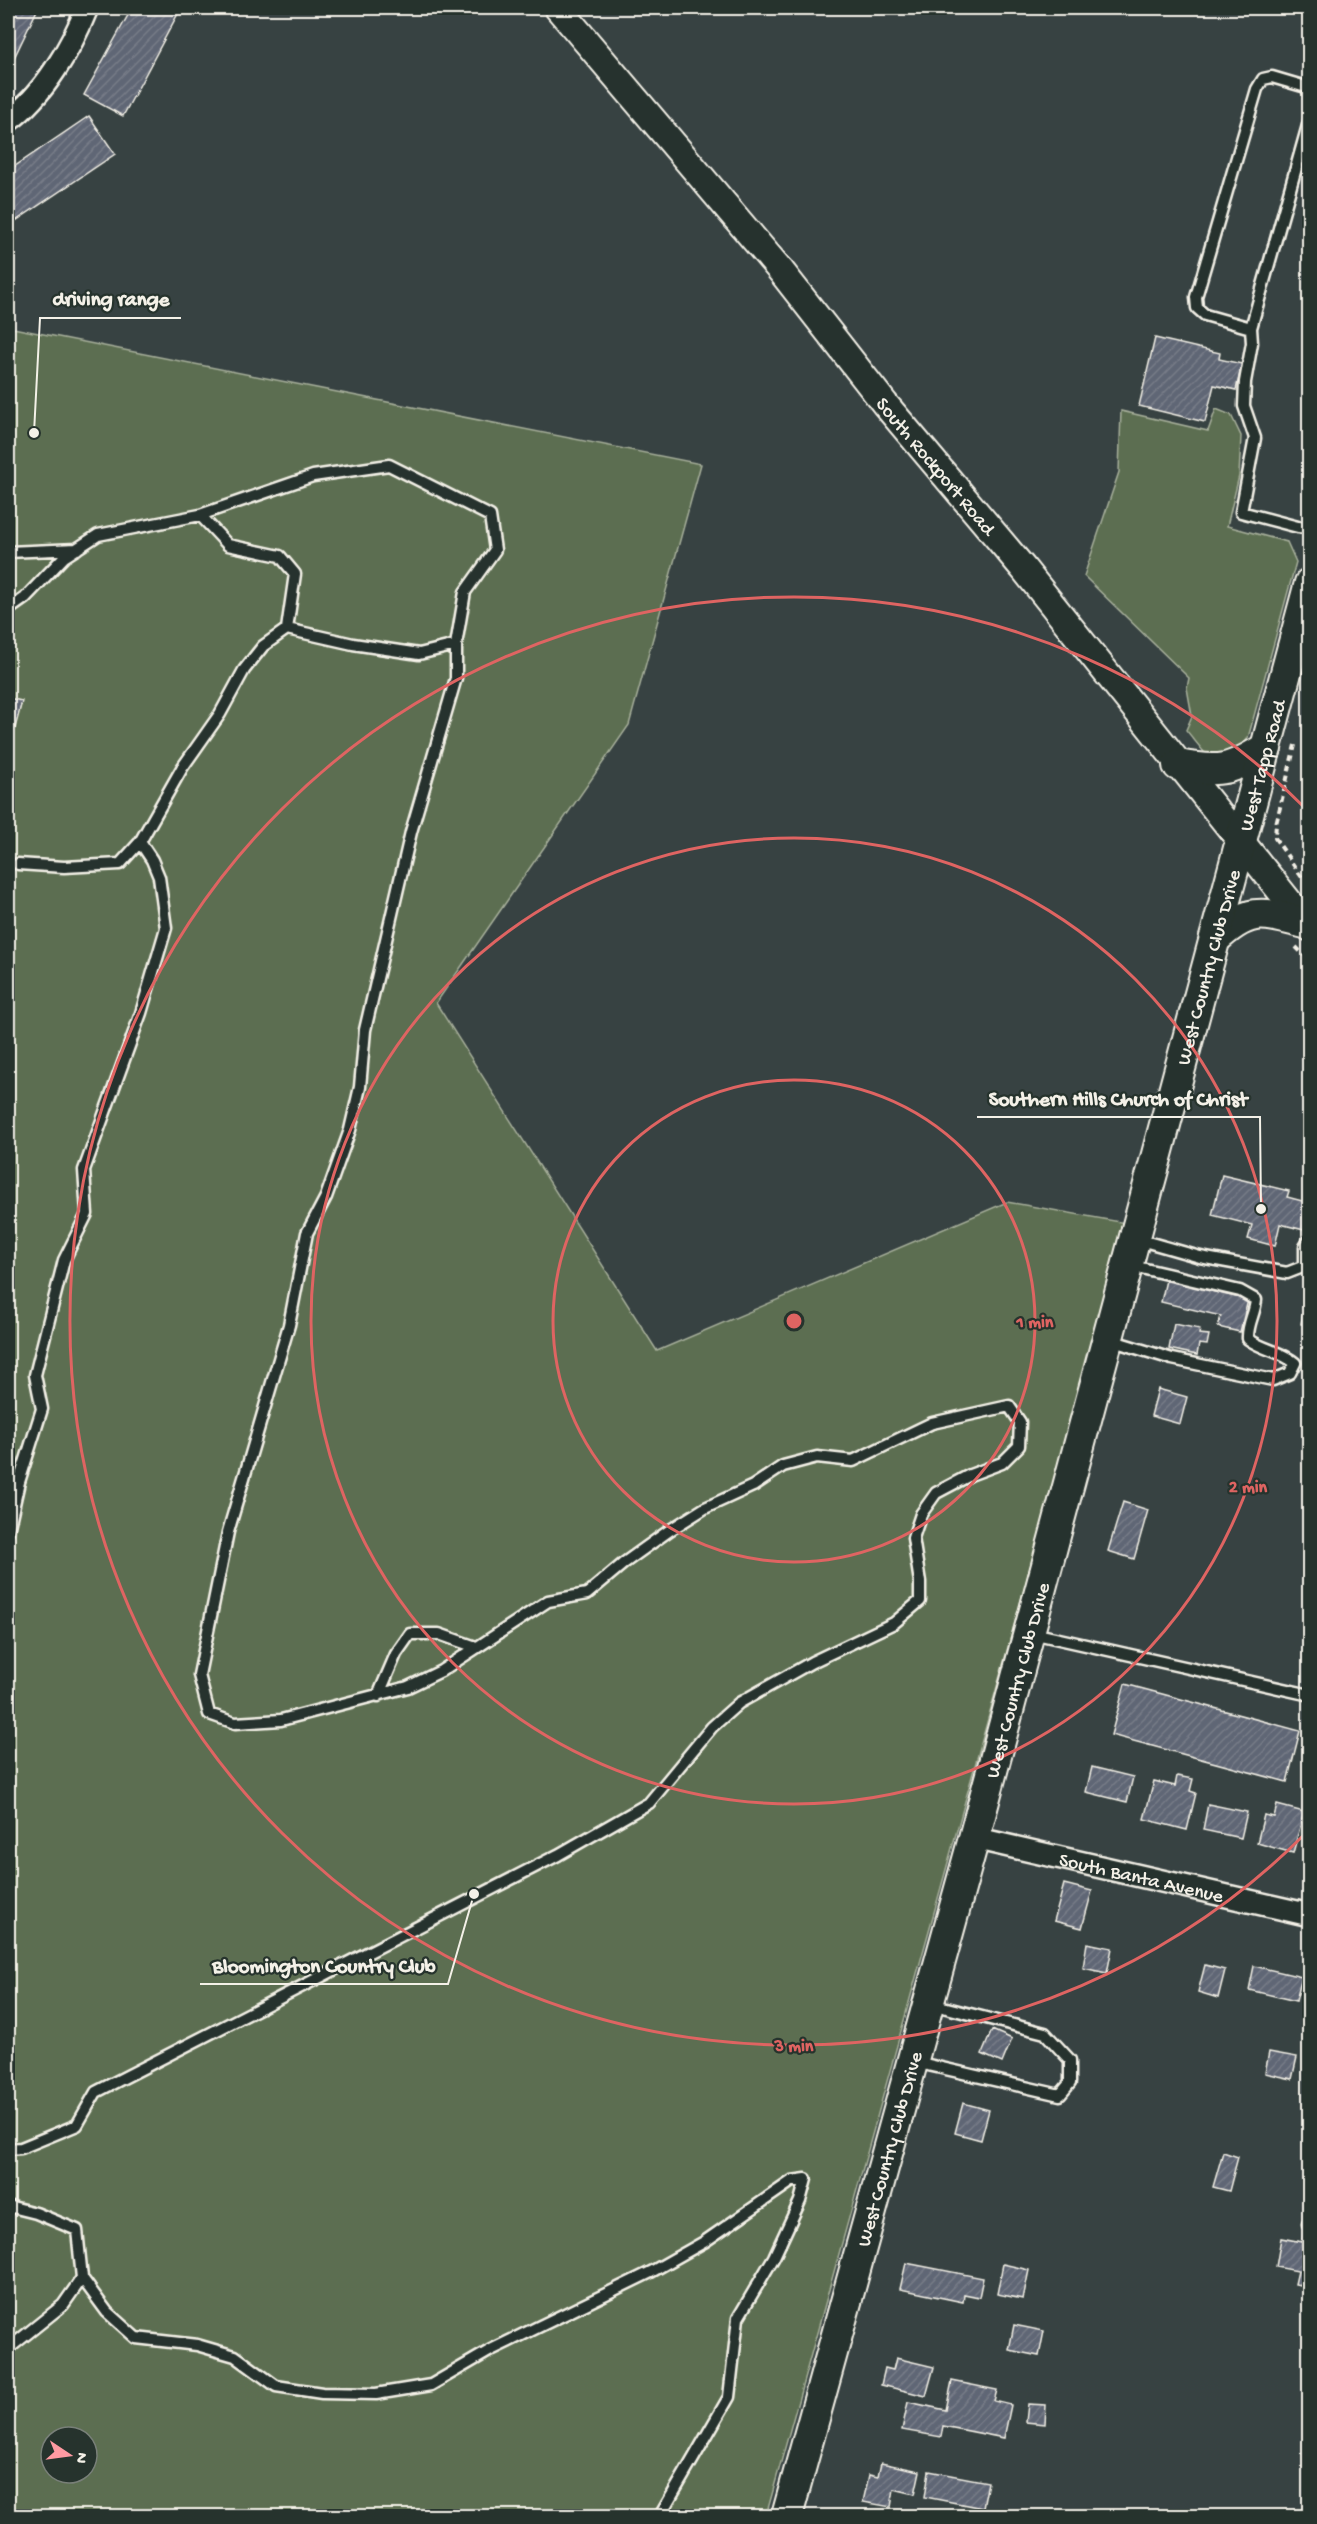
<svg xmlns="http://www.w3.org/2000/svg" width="1317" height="2524" font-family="'Gochi Hand',sans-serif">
  <defs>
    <pattern id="building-hatch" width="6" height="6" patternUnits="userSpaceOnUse" patternTransform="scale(1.5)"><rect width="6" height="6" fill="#5f6674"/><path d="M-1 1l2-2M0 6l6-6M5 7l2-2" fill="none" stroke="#777c88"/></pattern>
  </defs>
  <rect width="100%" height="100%" fill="#374242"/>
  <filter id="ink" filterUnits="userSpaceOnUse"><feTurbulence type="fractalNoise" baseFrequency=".0167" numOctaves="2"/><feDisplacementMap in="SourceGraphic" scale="12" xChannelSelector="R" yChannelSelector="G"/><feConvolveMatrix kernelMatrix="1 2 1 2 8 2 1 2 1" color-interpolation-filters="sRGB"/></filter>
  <g filter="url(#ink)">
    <path fill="#5c6e51" stroke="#a8b09c" stroke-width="1.5" fill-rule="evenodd" d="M8,327L701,464L629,725L436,1003L657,1351L1007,1202L1126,1223L766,2516H8ZM51,2437H87V2473H51Z
      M1216,409L1231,415L1241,436L1239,476L1227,526L1287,542L1296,562L1248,738L1238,752L1208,757L1186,730L1192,716L1187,688L1189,678L1084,576L1119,472L1121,411L1208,431Z"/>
    <path fill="url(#building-hatch)" stroke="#f4f1e8" stroke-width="1.5" d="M8,8H38L13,60L8,57Z
      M132,8H181L123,116L84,95Z
      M89,116L115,154L8,226V171Z
      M1155,338L1220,353L1219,359L1242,364L1236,390L1214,385L1205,422L1139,406Z
      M8,698L22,701L8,755Z
      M1222,1175L1289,1191L1287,1197L1310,1203L1308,1231L1280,1224L1275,1246L1248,1239L1252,1225L1212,1215Z
      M1166,1280L1248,1300L1240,1332L1218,1327L1221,1316L1161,1302Z
      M1305,1302L1310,1303V1326L1301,1324Z
      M1174,1324L1200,1329L1199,1334L1209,1335L1207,1345L1199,1344L1197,1355L1169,1349Z
      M1158,1389L1187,1397L1180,1424L1151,1416Z
      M1123,1502L1148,1510L1134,1559L1108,1551Z
      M1125,1684L1300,1731L1287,1782L1111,1735Z
      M1092,1767L1133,1777L1127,1802L1086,1792Z
      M1177,1776L1193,1779L1190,1791L1196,1793L1187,1830L1144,1819L1154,1781L1175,1786Z
      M1208,1804L1247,1812L1241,1838L1203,1830Z
      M1277,1805L1304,1812L1293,1853L1257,1843L1264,1815L1274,1817Z
      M1064,1884L1092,1891L1082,1928L1054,1921Z
      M1087,1943L1112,1948L1107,1973L1083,1968Z
      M1205,1965L1225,1970L1218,1998L1198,1992Z
      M1254,1966L1302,1977L1296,2001L1249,1990Z
      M992,2030L1012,2039L1002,2063L982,2054Z
      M1269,2052L1297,2057L1292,2079L1265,2073Z
      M963,2103L989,2110L981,2140L955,2133Z
      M1223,2152L1238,2157L1229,2191L1213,2187Z
      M1304,2232L1310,2233V2287L1295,2284L1298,2271L1276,2267L1281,2238L1302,2242Z
      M906,2263L983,2278L979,2297L964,2294L963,2302L900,2289Z
      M1003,2264L1029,2270L1023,2299L997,2294Z
      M1014,2325L1044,2331L1039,2356L1009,2350Z
      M896,2358L934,2367L926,2396L881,2385L885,2368L893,2370Z
      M952,2381L997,2390L994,2401L1011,2405L1004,2438L943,2426L941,2437L902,2430L908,2402L946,2410Z
      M1028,2404L1046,2405L1045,2424L1026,2422Z
      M881,2463L920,2471L915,2494L894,2489L891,2507L863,2502L869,2475L878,2477Z
      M929,2471L988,2482L983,2508L925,2497Z"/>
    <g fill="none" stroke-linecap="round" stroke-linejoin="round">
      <defs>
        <path id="service" d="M1310,118L1251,328L1252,343L1245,382L1244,406L1255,438L1241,512L1298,527L1310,528
          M1251,328L1205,315L1197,308L1196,297L1257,89L1263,79L1272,77L1306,87L1310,90
          M8,552L77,549
          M8,610L25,598L64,557L98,535L200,515
          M287,629L353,644L419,654L456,645
          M1137,1239L1200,1257L1287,1273L1305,1266
          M1309,1268L1305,1266V1247L1310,1239
          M1110,1340L1172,1359L1273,1380L1290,1373L1295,1363C1281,1351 1263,1350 1248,1339C1247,1324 1255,1314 1256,1300L1240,1291L1128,1265
          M8,1531L19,1482L42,1409L35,1375L64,1260L87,1214L84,1170L141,1013L166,928L159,877L152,860L140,842
          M1032,1633L1310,1695
          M378,1696L396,1654L410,1634H439L476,1647
          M915,2062L1060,2095L1070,2083V2060L1045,2033L931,2004
          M8,2149L21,2148L77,2125L96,2092L558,1855L649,1803L712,1727L739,1703L812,1662L894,1623L920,1601V1582L913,1538L921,1514L936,1493L970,1475L1002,1463L1019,1446L1020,1422L1009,1406L932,1423L853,1461L817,1457L783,1466L753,1486L705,1508L670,1530L624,1563L587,1594L548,1601L441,1671L408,1687L281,1720L235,1723L209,1714L199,1675L228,1532L289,1325L307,1233L326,1197L350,1130L360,1087L365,1030L411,832L456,678V645L465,592L495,550L490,516L389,465L313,476L200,515L228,545L280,556L295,574L287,629L263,646L244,670L220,714L182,768L140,842L120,864L64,867L18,864
          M8,2206L36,2213L77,2230L82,2278L107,2312L136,2338L197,2345L235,2356L276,2386L322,2393L376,2394L431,2385L491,2350L651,2272L704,2242L792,2181L806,2179L800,2201L774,2257L738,2318L729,2397L660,2516
          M1308,2224H1310
          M8,2349L63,2305L82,2278"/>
        <g id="minor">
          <path d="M8,121C44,95 71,48 87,8"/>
          <path id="s1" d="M974,1838L1310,1915"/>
        </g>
        <g id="tertiary">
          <path id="s2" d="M558,8L781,271L885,404L1023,568L1310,928"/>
        </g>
        <g id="secondary">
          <path d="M1178,765C1220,773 1230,771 1266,748"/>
          <path d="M1215,939C1250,907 1261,912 1305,923"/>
          <path id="s3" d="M787,2516L974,1838L1310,583"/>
        </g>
      </defs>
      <use href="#service" stroke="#f4f1e8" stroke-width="15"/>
      <use href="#minor" stroke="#f4f1e8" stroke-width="26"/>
      <use href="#tertiary" stroke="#f4f1e8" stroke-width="30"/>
      <use href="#secondary" stroke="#f4f1e8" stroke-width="34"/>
      <path stroke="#f4f1e8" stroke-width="4" stroke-dasharray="6 4.5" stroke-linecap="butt" d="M1295,745L1276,824L1275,838L1303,879
        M1296,947L1310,961"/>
      <use href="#service" stroke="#26332d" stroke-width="10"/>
      <use href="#minor" stroke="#26332d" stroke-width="21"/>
      <use href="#tertiary" stroke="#26332d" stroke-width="26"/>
      <use href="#secondary" stroke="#26332d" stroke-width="30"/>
    </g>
  </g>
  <g fill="none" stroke="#df6462" stroke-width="3">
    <circle cx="794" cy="1321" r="241"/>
    <circle cx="794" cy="1321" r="483"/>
    <path d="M1306 1833A724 724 0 1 1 1306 809"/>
  </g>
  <g text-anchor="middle" stroke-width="4.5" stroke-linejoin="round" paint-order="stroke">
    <g font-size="20" fill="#f4f1e8" stroke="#26332d">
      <text dy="7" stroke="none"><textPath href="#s2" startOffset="594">South Rockport Road</textPath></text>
      <text dy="7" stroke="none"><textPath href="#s3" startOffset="1814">West Tapp Road</textPath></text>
      <text dy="7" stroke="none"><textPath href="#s3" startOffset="1605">West Country Club Drive</textPath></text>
      <text dy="7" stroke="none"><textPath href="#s3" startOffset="867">West Country Club Drive</textPath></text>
      <text dy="7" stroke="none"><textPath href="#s1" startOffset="172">South Banta Avenue</textPath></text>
      <text dy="7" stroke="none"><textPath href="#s3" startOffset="381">West Country Club Drive</textPath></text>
    </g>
  </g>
  <circle cx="794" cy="1321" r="9" fill="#df6462" stroke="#26332d" stroke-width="3"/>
  <g font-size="18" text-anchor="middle" font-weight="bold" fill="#df6462" stroke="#26332d" stroke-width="4.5" stroke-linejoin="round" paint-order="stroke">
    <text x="1035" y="1327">1 min</text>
    <text x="1248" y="1492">2 min</text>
    <text x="794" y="2051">3 min</text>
  </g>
  <path fill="none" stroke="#f4f1e8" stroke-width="2" d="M34 433L40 318H181M1261 1209L1260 1117H977M474 1894L448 1984H200"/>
  <g fill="#f4f1e8" stroke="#26332d" stroke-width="2">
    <circle cx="34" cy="433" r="6"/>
    <circle cx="1261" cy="1209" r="6"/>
    <circle cx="474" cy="1894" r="6"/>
  </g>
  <g font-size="21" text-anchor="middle" font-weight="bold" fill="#f4f1e8" stroke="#26332d" stroke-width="4.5" stroke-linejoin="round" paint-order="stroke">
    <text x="111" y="305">driving range</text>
    <text x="1118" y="1105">Southern Hills Church of Christ</text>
    <text x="324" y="1972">Bloomington Country Club</text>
  </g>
  <rect width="1317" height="2524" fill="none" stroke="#26332d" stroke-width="30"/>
  <rect x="15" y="15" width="1287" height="2494" fill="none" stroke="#f4f1e8" stroke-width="2" filter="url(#ink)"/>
  <g transform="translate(69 2455) rotate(103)"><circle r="28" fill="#26332d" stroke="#787f78" stroke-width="1.5"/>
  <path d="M0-4.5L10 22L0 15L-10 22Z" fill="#ff9aa2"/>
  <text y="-9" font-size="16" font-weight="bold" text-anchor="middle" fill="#f4f1e8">N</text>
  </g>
</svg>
